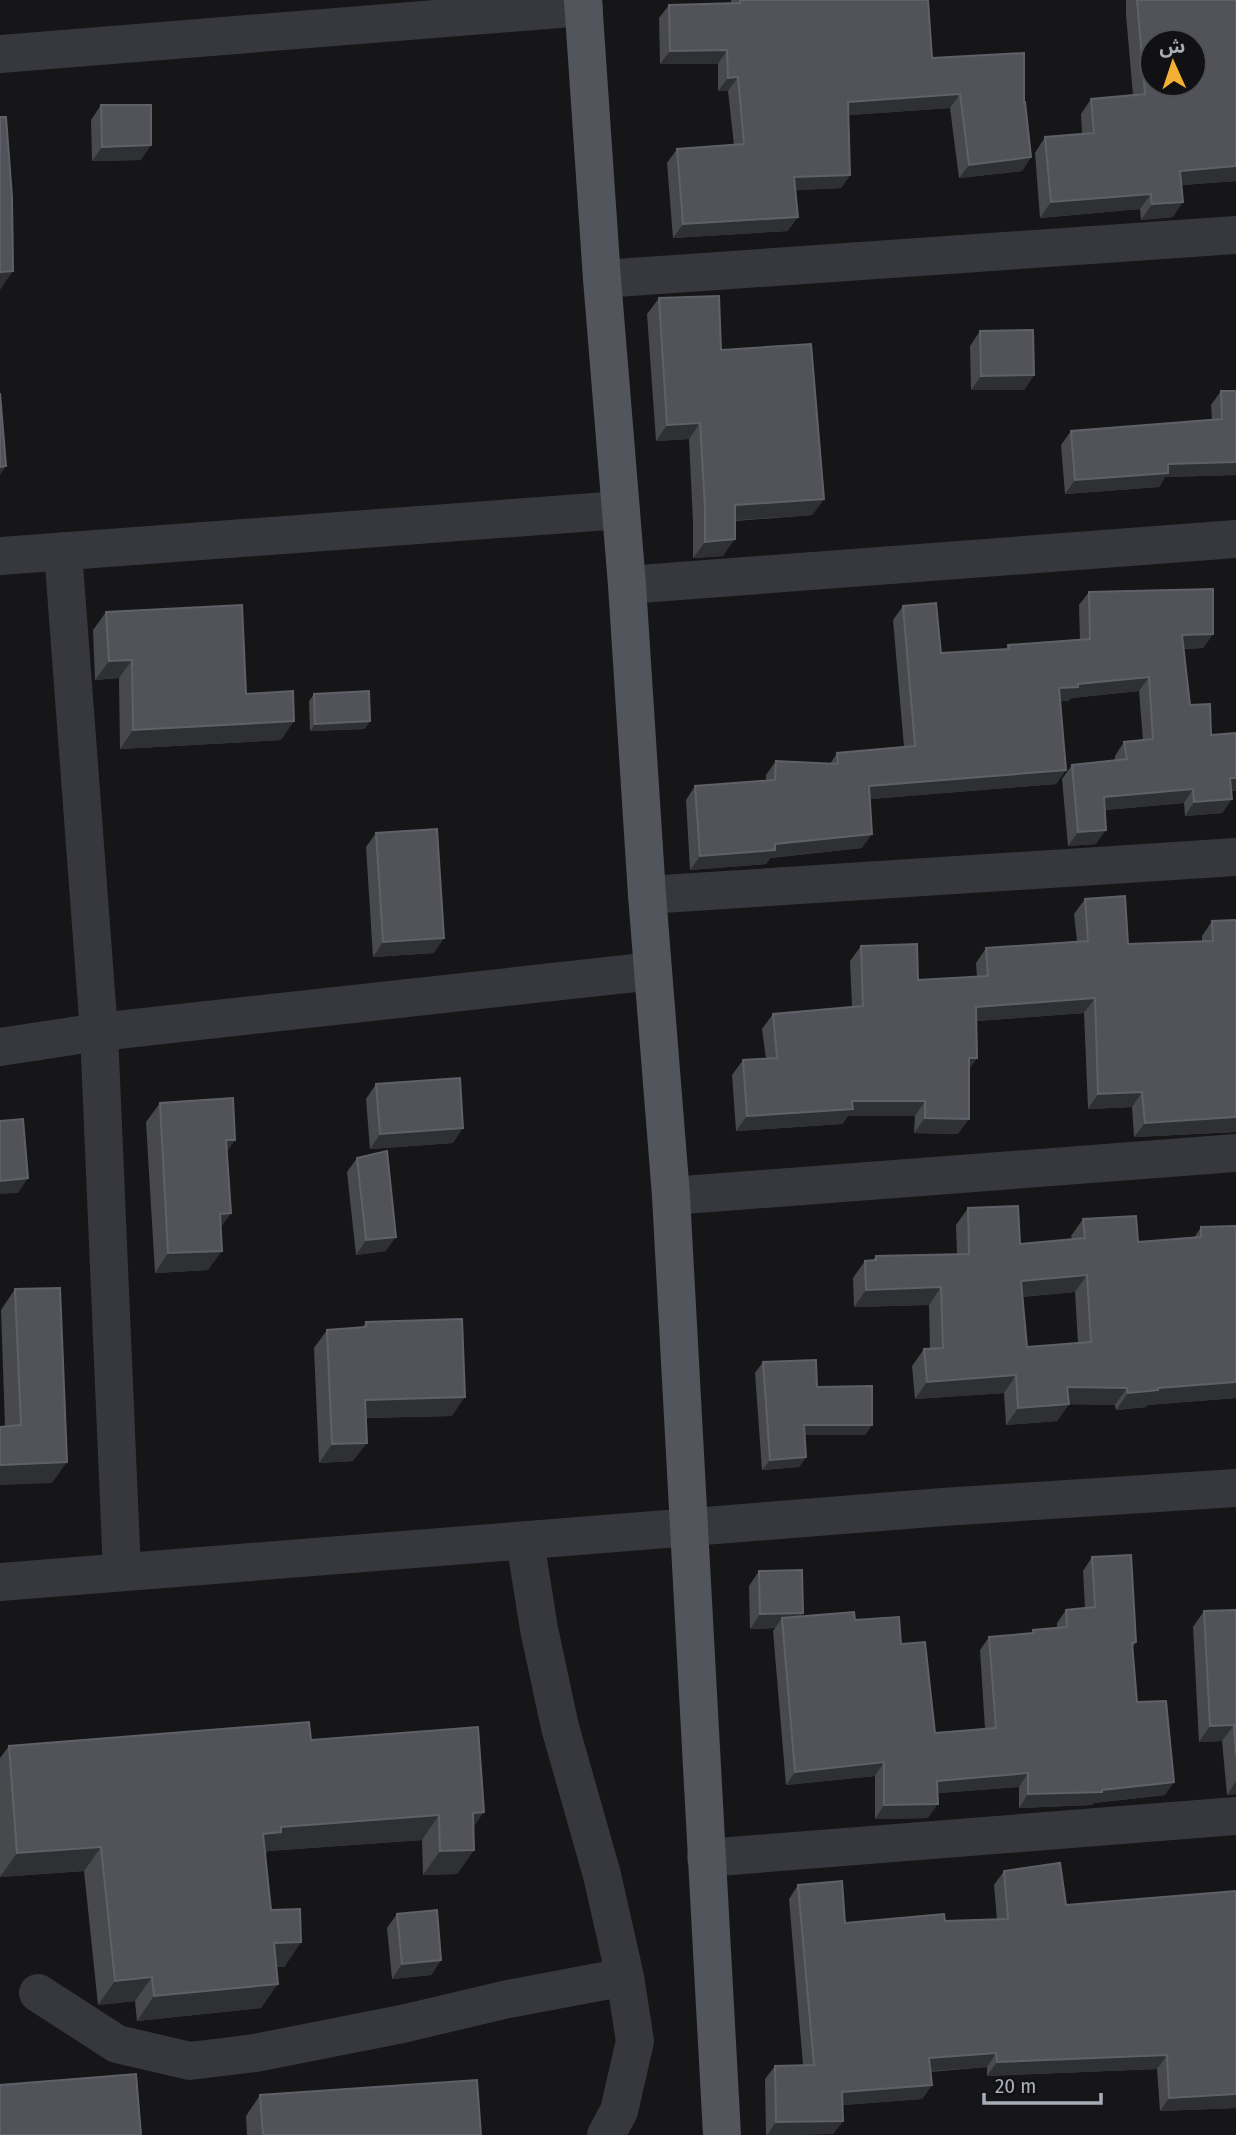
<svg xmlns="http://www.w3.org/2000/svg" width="1236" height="2135" font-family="'Fira Sans Condensed','Noto Sans Arabic',sans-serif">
  <rect width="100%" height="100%" fill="#161618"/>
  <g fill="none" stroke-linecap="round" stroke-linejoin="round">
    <path stroke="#37383d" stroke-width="38" d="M0,54L584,7
      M602,279L1236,235
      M63,551L99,1032L122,1572
      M0,556L621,510
      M627,585L1236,539
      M647,895L1236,857
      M0,1047L99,1032L653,971
      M671,1196L1236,1153
      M525,1541L539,1629L560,1727L602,1875L625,1977L635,2041L619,2111L606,2135
      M0,1582L943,1507L1236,1488
      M706,1858L1236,1816
      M38,1993L117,2044L190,2061L255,2053L402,2024L508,1999L625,1977"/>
    <path stroke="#53555c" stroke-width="38" d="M583,0L602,279L627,585L647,895L671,1196L722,2135"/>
  </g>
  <path fill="#47494d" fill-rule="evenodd" d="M731,0H928L932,58L1024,102L1031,157L1022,171L959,178L950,108L848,115L850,175L841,188L795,190L788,231L673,238L667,163L677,149L734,145L728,91H718V64H660L659,18L669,5L731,3Z
    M1126,0H1236V181L1182,185L1173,217L1141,220L1140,209L1040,218L1035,153L1045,137L1082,134L1081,114L1091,99L1133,95L1126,15Z
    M101,105L141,160L92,161L91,120Z
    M659,298L824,499L812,515L735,521L723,556L693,558V523L689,439L656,441L647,314Z
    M980,331L1034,375L1024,390H971L970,346Z
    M1221,391L1236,475L1165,477L1159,487L1065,494L1061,445L1071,431L1212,420L1211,405Z
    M1089,592L1213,634L1203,648L1184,649L1190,705L1211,735L1231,791L1232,799L1222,813L1185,816L1184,803L1105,810L1096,844L1068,846L1062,779L1072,765L1115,760V756L1124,742L1143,740L1139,691L1071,698L1068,701H1060L1066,770L1056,784L870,799L862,848L770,858L766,864L690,870L686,800L695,786L766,781V775L776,761L830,764L837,753L904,747L893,620L903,606L941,653L1006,649L1008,645L1080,640L1079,605Z
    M106,612L246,694L281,740L120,749L119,678L95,680L93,630Z
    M314,694L365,729L310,731L309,701Z
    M376,833L434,953L373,957L366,847Z
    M1085,899L1128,944L1202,942V936L1212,921L1236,920V1132L1134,1137L1132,1107L1088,1109L1084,1013L976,1021L977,1058L969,1069L958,1134L914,1133L915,1116H848L842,1124L736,1131L732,1075L743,1060L766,1059L762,1029L773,1014L852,1007L850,961L861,946L918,980L977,977L976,963L986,948L1077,941L1074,914Z
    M376,1084L453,1143L370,1149L366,1099Z
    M160,1103L235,1140L227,1151L231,1213L220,1228L208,1270L155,1273L146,1122Z
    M357,1158L386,1251L356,1255L347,1172Z
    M968,1208L1020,1244L1072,1239L1071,1236L1083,1219L1138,1242L1194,1238L1201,1227L1236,1226V1398L1147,1405L1146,1407L1116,1410L1115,1405L1069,1404L1057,1421L1006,1425L1004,1393L915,1399L912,1366L924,1349H930L929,1305L854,1307L853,1278L865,1261L873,1260L876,1256L957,1254L956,1225ZM1075,1292L1078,1343L1027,1347L1022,1297Z
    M15,1289L52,1483L5,1426L1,1310Z
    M366,1322L452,1416L366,1418L353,1461L319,1463L314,1348L327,1330L362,1328Z
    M763,1362L817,1387L872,1425L865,1435H804L806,1457L799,1467L762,1470L755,1373Z
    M1092,1557L1136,1642L1132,1648L1137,1702L1165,1795L1094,1803L1092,1805L1019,1808V1787L938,1793L928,1818L875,1819V1776L786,1785L773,1631L775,1628L750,1629L749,1586L759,1571L800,1617L855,1620L901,1644L935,1733L985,1729L980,1650L989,1637L1031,1634L1033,1630L1057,1628V1623L1066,1610L1085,1608L1083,1571Z
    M1236,1610V1794L1227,1795L1222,1741L1199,1742L1193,1627L1204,1611Z
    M311,1740L473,1828L474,1850L457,1874L423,1875L422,1840L268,1851L265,1855L271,1910L301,1942L284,1967H276L261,2008L137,2021L135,2001L98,2005L84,1871L0,1877V1758L9,1746Z
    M1004,1871L1066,1905L1236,1891V2108L1160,2111L1157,2069L987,2076V2067L930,2072L932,2085L922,2099L842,2105L843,2121L833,2134L766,2135L765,2079L775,2066L803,2065L789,1899L798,1885L845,1923L997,1920L994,1885Z
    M397,1914L441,1960L431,1975L392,1979L387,1928Z
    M260,2095L481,2135H247L246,2116Z"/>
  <path fill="#2f3033" d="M727,50L718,64H660L670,51Z
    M738,77L728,91H718L728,78Z
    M960,94L950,108L838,116L848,102Z
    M151,145L141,160L92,161L102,147Z
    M1031,157L1022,171L959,178L969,165Z
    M1236,166V181L1169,186L1180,171Z
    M850,175L841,188L785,191L794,177Z
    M1151,194L1140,209L1040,218L1051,202Z
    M1183,202L1173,217L1141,220L1152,204Z
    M798,217L788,231L673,238L683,224Z
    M13,271L0,290V272Z
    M1034,375L1024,390H971L981,376Z
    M700,423L689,439L656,441L667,425Z
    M1236,462V475L1165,477L1159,487L1065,494L1075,480L1168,464Z
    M6,466L0,475V467Z
    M824,499L812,515L723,521L735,505Z
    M735,539L723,556L693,558L705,542Z
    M1213,634L1203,648L1173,649L1182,635Z
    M132,660L119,678L95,680L109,661Z
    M1149,677L1139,691L1071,698L1068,701L1049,702L1059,688L1078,684Z
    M294,721L281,740L120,749L133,730Z
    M370,721L365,729L310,731L315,724Z
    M1066,770L1056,784L860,800L869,786Z
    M1230,778H1236V791L1220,792Z
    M1193,789L1184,803L1095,811L1104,797Z
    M1232,799L1222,813L1185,816L1194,802Z
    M1106,830L1096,844L1068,846L1078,832Z
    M872,834L862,848L770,858L766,864L690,870L700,856L775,844Z
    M444,938L434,953L373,957L383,942Z
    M1095,998L1084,1013L965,1022L976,1007Z
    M969,1058H977L966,1073Z
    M1142,1092L1132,1107L1088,1109L1098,1094Z
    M852,1101H925L915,1116H848L842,1124L736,1131L747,1116Z
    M1236,1117V1132L1134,1137L1145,1123Z
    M925,1118L969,1119L958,1134L914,1133Z
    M463,1128L453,1143L370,1149L380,1134Z
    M226,1140H235L222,1159Z
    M28,1178L18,1193L0,1194V1181Z
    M231,1213L217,1232L220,1214Z
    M396,1237L386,1251L356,1255L366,1240Z
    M222,1251L208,1270L155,1273L168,1253Z
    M1087,1275L1075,1292L1009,1298L1021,1281Z
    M941,1287L929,1305L854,1307L866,1290Z
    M1016,1375L1004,1393L915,1399L927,1382Z
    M1236,1382V1398L1147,1405L1146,1407L1116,1410L1128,1393L1158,1388Z
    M1067,1387L1127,1388L1115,1405L1055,1404Z
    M465,1397L452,1416L352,1418L365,1400Z
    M1069,1404L1057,1421L1006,1425L1018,1408Z
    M804,1425H872L865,1435H796Z
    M367,1443L353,1461L319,1463L332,1444Z
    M806,1457L799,1467L762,1470L770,1460Z
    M67,1462L52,1483L0,1485V1465Z
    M803,1613L793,1628L782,1618L775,1628L750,1629L760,1614Z
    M1234,1725L1222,1741L1199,1742L1210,1726Z
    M884,1762L875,1776L786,1785L795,1772Z
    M1028,1773L1019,1787L928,1794L937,1781Z
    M1236,1781V1794L1227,1795Z
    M1174,1782L1165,1795L1094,1803L1092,1805L1019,1808L1028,1794L1102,1790Z
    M938,1804L928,1818L875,1819L884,1805Z
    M484,1812L467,1836L473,1813Z
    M439,1815L422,1840L268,1851L264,1856L263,1834L281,1827Z
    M101,1847L84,1871L0,1877L17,1853Z
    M474,1850L457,1874L423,1875L440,1851Z
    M301,1942L284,1967H257L274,1943Z
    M441,1960L431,1975L392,1979L402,1964Z
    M152,1977L135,2001L98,2005L115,1981Z
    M278,1984L261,2008L137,2021L154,1996Z
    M996,2053L987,2067L919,2072L929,2058Z
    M1167,2055L1157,2069L987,2076L997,2062Z
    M932,2085L922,2099L832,2106L842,2092Z
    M1236,2094V2108L1160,2111L1169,2098Z
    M843,2121L833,2134L767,2135L776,2122Z"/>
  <path fill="#525359" stroke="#5f6168" stroke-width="2" fill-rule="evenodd" d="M740,0H928L932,58L1024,53V102H1025L1031,157L969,165L960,94L848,102L850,175L794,177L798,217L683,224L677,149L744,144L738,77L728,78L727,50L670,51L669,5L740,3Z
    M1137,0H1236V166L1180,171L1183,202L1152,204L1151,194L1051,202L1045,137L1094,133L1091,99L1145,94ZM1152,42H1194V84H1152Z
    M101,105H151V145L102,147Z
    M0,117H6L12,197L13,271L0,272Z
    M719,296L721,350L811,344L824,499L735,505V539L705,542V507L700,423L667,425L659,298Z
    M1033,330L1034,375L981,376L980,331Z
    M1221,391H1236V462L1168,464V473L1075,480L1071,431L1222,419Z
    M0,393L6,466L0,467Z
    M1213,589V634L1182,635L1190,705L1210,704L1211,735L1236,733V778H1230L1232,799L1194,802L1193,789L1104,797L1106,830L1078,832L1072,765L1127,759L1124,742L1153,739L1149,677L1078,684V687L1059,688L1066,770L869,786L872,834L775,844V850L700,856L695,786L775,780L776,761L838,764L837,753L915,746L903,606L936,603L941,653L1009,649L1008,645L1090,639L1089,592Z
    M242,605L246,694L293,691L294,721L133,730L132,660L109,661L106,612Z
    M369,691L370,721L315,724L314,694Z
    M437,829L444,938L383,942L376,833Z
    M1125,896L1128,944L1213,941L1212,921L1236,920V1117L1145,1123L1142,1092L1098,1094L1095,998L976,1007L977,1058H969V1119L925,1118V1101H852L853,1109L747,1116L743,1060L777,1058L773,1014L863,1006L861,946L917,944L918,980L988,976L986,948L1088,941L1085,899Z
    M460,1078L463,1128L380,1134L376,1084Z
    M233,1098L235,1140H226L231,1213L220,1214L222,1251L168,1253L160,1103Z
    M23,1119L28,1178L0,1181V1121Z
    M387,1151L396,1237L366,1240L357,1158Z
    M1018,1206L1020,1244L1085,1238L1083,1219L1136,1216L1138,1242L1201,1237V1227L1236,1226V1382L1158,1388V1390L1128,1393L1127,1388L1067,1387L1069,1404L1018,1408L1016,1375L927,1382L924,1349L943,1348L941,1287L866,1290L865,1261L876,1260V1256L969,1254L968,1208ZM1087,1275L1091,1342L1027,1347L1021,1281Z
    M60,1288L67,1462L0,1465V1427L21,1425L15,1289Z
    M462,1319L465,1397L365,1400L367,1443L332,1444L327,1330L366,1327V1322Z
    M816,1360L817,1387L872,1386V1425H804L806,1457L770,1460L763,1362Z
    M1131,1555L1136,1642L1132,1643L1137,1702L1166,1701L1174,1782L1102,1790V1792L1028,1794V1773L937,1781L938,1804L884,1805V1762L795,1772L782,1618L854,1612L855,1620L899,1617L901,1644L925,1642L935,1733L996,1728L989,1637L1034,1633L1033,1630L1067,1627L1066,1610L1095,1607L1092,1557Z
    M802,1570L803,1613L760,1614L759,1571Z
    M1236,1610V1756L1234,1725L1210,1726L1204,1611Z
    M309,1722L311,1740L478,1727L484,1812L473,1813L474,1850L440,1851L439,1815L281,1827V1832L263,1834L271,1910L300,1909L301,1942L274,1943L278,1984L154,1996L152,1977L115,1981L101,1847L17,1853L9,1746Z
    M1060,1863L1066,1905L1236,1891V2094L1169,2098L1167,2055L997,2062L996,2053L929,2058L932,2085L842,2092L843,2121L776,2122L775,2066L814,2065L798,1885L842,1881L845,1923L944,1914L945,1921L1008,1919L1004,1871Z
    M437,1910L441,1960L402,1964L397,1914Z
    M136,2074L141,2135H0V2085Z
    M477,2080L481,2135H263L260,2095Z"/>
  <g transform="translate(1173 63) rotate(357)"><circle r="33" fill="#111113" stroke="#4d4f55" stroke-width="2"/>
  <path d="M0-5L12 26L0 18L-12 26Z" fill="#f2b134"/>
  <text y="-10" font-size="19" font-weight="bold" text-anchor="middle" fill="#a8adb8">ش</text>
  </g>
  <path d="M984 2093v10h117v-10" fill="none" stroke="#a8adb8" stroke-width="3.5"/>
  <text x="995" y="2093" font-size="21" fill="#a8adb8" stroke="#111113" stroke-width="5" paint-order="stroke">20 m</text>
</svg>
